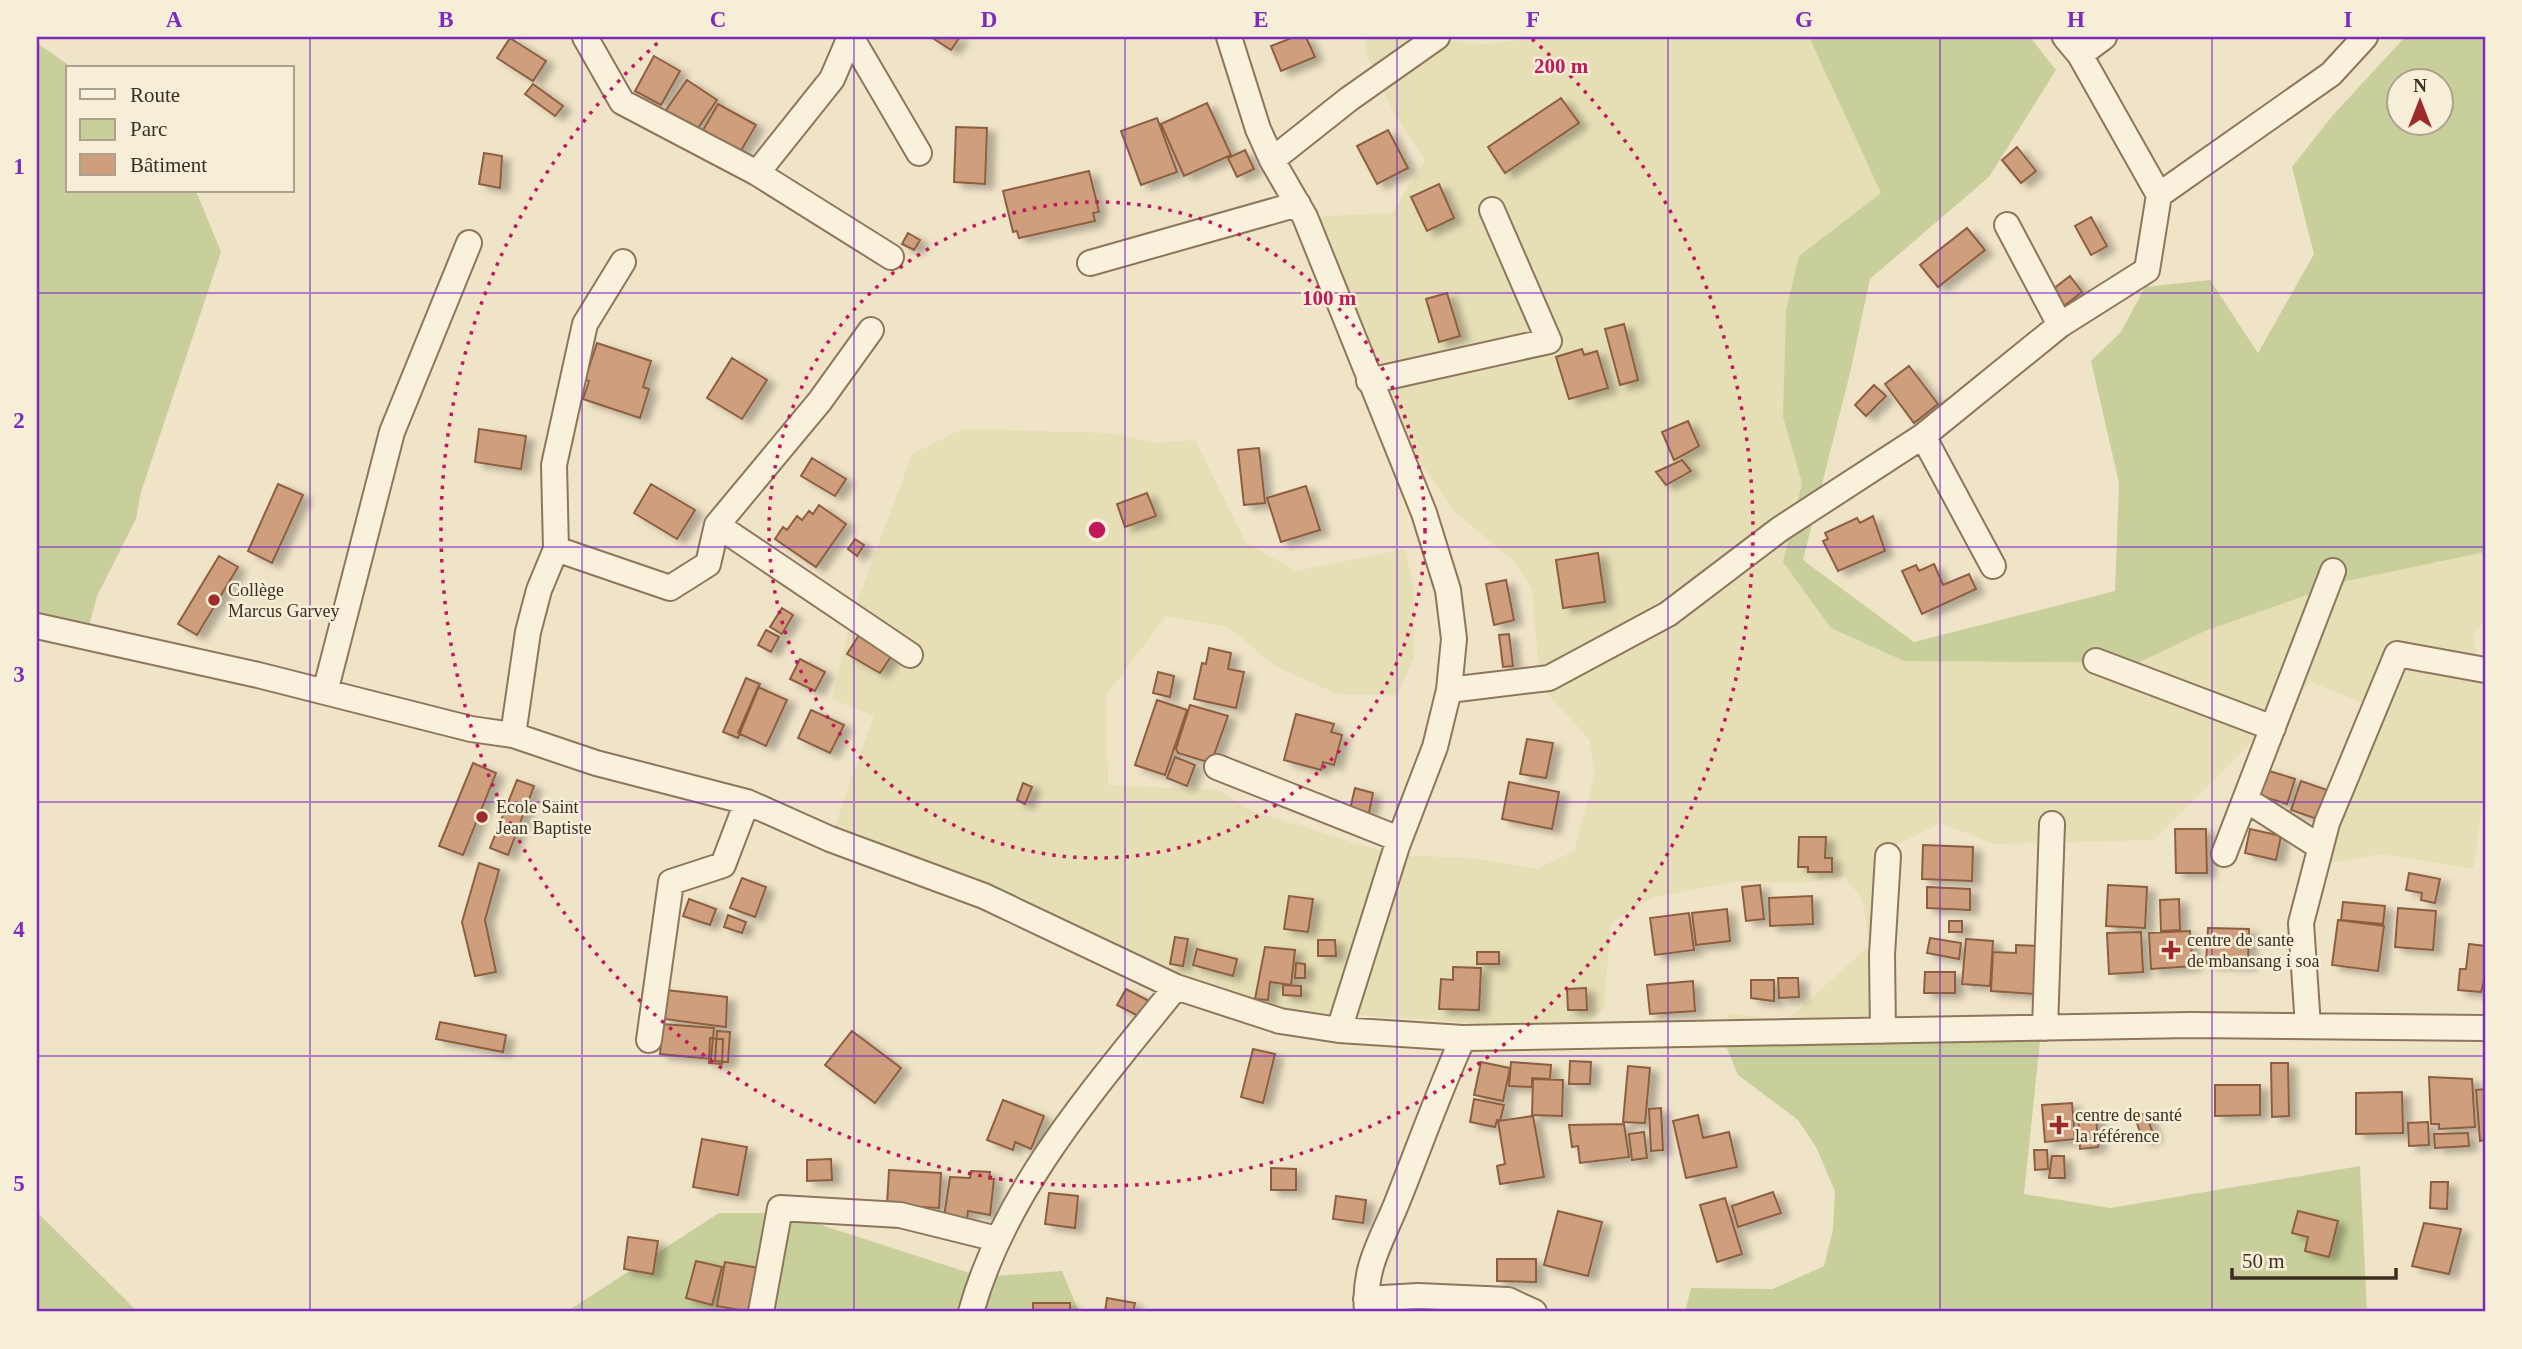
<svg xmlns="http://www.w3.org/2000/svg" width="2522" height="1349" font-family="Georgia,serif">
  <defs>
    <filter id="shadow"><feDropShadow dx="8" dy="4.5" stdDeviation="3.5" flood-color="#0004"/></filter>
  </defs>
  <rect width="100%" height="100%" fill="#f0e4c8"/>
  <path fill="#e6deb5" d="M1363,37H1432L1478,45L1544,37H1809L1881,193L1799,256L1783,417L1802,483L1783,562L1904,661L2138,663L2205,631L2347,581L2485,552V620L2473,633L2485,692V787L2473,869L2381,854L2322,864L2383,711L2311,682L2153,840L1995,844L1940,823L1889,849L1871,1012L2041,1032H1720L1730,1014L1787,1020L1870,945L1862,899L1844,876L1803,883L1738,881L1654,897L1611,923L1604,1007L1581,1030L1230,1007L830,839L874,716L832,699L853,613L912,454L962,429L1112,433L1154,443L1195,440L1246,543L1296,571L1405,549L1414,588V657L1398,695L1337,694L1275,666L1228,627L1166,616L1106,696L1108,785L1218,790L1252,811L1394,855L1471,858L1537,869L1574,851L1595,775L1589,739L1540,686L1532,589L1513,561L1455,512L1390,420L1305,217L1392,213L1425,161L1392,109L1368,57Z"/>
  <path fill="#c9cf9b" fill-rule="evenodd" d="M1809,37H2030L2056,70L1989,177L1870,279L1850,373L1803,560L1914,642L2115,591L2119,483L2091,361L2121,332L2145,287L2210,280L2258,353L2314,254L2292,167L2333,115L2405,37H2485V552L2347,581L2205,631L2138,663L1904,661L1831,628L1783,562L1802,483L1783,417L1786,310L1799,256L1881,193ZM2400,80H2442V122H2400Z
    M37,43L73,68H68V191H196L221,252L141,492L136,519L97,596L86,637L37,626Z
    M1720,1032H2041L2024,1194L2110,1208L2360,1166L2367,1312H1685L1691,1288L1773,1289L1824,1266L1833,1230L1835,1191L1816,1147L1798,1120L1738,1075Z
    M37,1212L138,1312H37Z
    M719,1213H784L982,1277L1062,1271L1079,1312H566Z"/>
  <path fill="#cf9f7d" stroke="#8d5f41" stroke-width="2" filter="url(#shadow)" d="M931,37H960L951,50Z
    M1294,37H1306L1315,57L1281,71L1271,46Z
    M510,38L546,61L533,81L497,58Z
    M654,56L680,71L661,105L635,91Z
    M687,80L717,100L694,134L664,113Z
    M533,84L563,106L555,116L525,94Z
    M1561,98L1579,123L1505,173L1488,147Z
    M1207,103L1231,155L1184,176L1161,124Z
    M718,104L756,125L735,161L698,139Z
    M1157,118L1177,172L1141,185L1121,131Z
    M956,127L987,128L985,184L954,182Z
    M1388,130L1408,168L1377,184L1357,146Z
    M2017,147L2036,171L2021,183L2002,160Z
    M1245,150L1254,169L1237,177L1228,158Z
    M484,153L502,156L500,188L479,184Z
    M1089,171L1099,212L1093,213L1095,221L1019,238L1017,231L1013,232L1003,191Z
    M1439,184L1454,218L1427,231L1411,197Z
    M2091,217L2107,246L2091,255L2075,226Z
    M1967,228L1985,250L1938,287L1920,265Z
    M908,233L920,240L914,250L902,244Z
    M2070,276L2082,292L2060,309L2048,293Z
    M1447,293L1460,336L1439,342L1426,299Z
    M1624,324L1638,380L1620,385L1605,329Z
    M597,343L651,361L643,387L649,389L640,418L583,399L589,381L585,380Z
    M1582,349L1584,355L1597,351L1608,388L1569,399L1556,357Z
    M732,358L767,380L742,419L707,398Z
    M1909,366L1938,404L1914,423L1885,384Z
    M1874,385L1886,396L1866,416L1855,405Z
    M1688,421L1699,446L1674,460L1662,432Z
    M479,429L526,436L521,469L475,462Z
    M1259,448L1265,503L1244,505L1238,450Z
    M812,458L846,479L835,496L801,476Z
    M1682,460L1691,471L1666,485L1656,472Z
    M278,484L303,495L272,563L248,551Z
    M651,484L695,510L677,539L634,513Z
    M1306,486L1320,530L1281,542L1267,498Z
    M1147,493L1156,516L1125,527L1117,504Z
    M819,505L846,524L816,567L775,539L783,527L787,530L797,516L802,520L809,511L813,514Z
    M1873,516L1885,551L1838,571L1823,541L1828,539L1825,533L1857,518L1860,523Z
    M855,539L864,545L857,556L848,549Z
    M1598,553L1605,602L1563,608L1556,560Z
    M219,556L238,567L197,635L178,624Z
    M1934,564L1943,585L1969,574L1976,589L1922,614L1902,571L1916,565L1919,571Z
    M1506,580L1514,620L1494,625L1486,584Z
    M782,608L793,615L782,634L770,627Z
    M766,630L779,637L771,652L758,645Z
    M1509,634L1513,666L1503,667L1499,635Z
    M859,635L892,655L880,673L847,654Z
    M1209,648L1231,653L1228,669L1244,672L1236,708L1194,699L1202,663L1206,664Z
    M800,659L825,672L815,691L790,679Z
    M1158,672L1174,676L1170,697L1153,693Z
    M746,678L760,684L738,738L723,732Z
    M758,687L787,700L766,746L738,733Z
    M1157,700L1187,710L1165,775L1135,765Z
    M1190,705L1228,716L1211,763L1178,753L1176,749Z
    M811,710L844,725L830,753L798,738Z
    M1296,714L1334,724L1331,732L1342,735L1334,765L1323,762L1321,770L1284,760Z
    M1527,739L1553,743L1546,778L1520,774Z
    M1175,757L1195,765L1187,786L1167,778Z
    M473,763L496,773L463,855L439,846Z
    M2266,770L2295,779L2287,804L2259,795Z
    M517,780L534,786L508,855L490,848Z
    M2301,781L2327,790L2317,819L2291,810Z
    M1509,782L1559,792L1552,829L1502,819Z
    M1023,783L1032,787L1025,804L1017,800Z
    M1355,788L1373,793L1369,813L1350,809Z
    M2175,829H2206L2207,873H2176Z
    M2250,829L2281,836L2276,860L2245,853Z
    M1799,837H1826L1825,858H1832V872H1808V867H1798Z
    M1923,845L1973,847L1972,881L1922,879Z
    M479,863L499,870L485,920L496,972L475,976L462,922Z
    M2409,873L2440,879L2435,903L2421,900L2422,893L2406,890Z
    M742,878L766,887L755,917L730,908Z
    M1760,885L1764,919L1746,921L1742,887Z
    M2108,885L2147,887L2145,928L2106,926Z
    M1927,887L1970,889V910L1927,908Z
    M1289,896L1313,899L1308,932L1284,929Z
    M1812,896L1813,924L1770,926L1769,898Z
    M689,899L716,909L710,925L683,916Z
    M2179,899L2180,930L2161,931L2160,900Z
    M2343,902L2385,906L2383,924L2341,920Z
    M2398,908L2436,911L2433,950L2395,947Z
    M1727,909L1730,941L1696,945L1692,913Z
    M1689,913L1694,950L1655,955L1650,918Z
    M728,915L746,922L742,933L724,927Z
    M2338,920L2384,926L2378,971L2332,965Z
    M1949,921H1962V932H1949Z
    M2208,928L2249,929L2248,965L2206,963Z
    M2190,931L2193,966L2151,969L2149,933Z
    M2141,932L2143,972L2109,974L2107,933Z
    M1175,937L1188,939L1183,966L1170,964Z
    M1930,938L1961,943L1959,959L1927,953Z
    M1966,939L1993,941L1990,986L1962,984Z
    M1318,940H1335L1336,956H1318Z
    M2469,944L2485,946V977L2481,992L2458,990L2460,969H2466Z
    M2016,945L2039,946L2035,994L1991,991L1993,952L2016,953Z
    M1265,947L1295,950L1291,985L1270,982L1268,1000L1255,999Z
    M1197,949L1237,959L1233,976L1193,965Z
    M1477,952H1499V964H1477Z
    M1296,963L1305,964V978H1295Z
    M1453,967L1481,968L1479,1010L1439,1009L1441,979L1453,980Z
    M1925,972H1955V993H1924Z
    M1778,978H1798L1799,997L1779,998Z
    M1751,980H1774V1001L1751,998Z
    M1693,981L1695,1011L1650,1014L1647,985Z
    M1283,985L1301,986V996L1283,995Z
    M1586,988L1587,1010H1568L1567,989Z
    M1126,989L1151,1002L1142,1018L1117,1005Z
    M666,990L727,997L726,1027L664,1019Z
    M440,1022L506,1035L503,1052L436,1039Z
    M663,1024L714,1028L711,1059L660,1054Z
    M717,1031L730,1032L728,1062L715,1061Z
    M852,1031L901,1068L875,1103L825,1065Z
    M710,1038L723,1039L722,1064L709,1063Z
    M1253,1049L1275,1054L1263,1103L1241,1097Z
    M1570,1061L1591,1062L1590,1084H1569Z
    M1481,1062L1510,1068L1503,1101L1474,1095Z
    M1511,1062L1551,1065L1550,1079L1532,1078V1087L1509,1086Z
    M2271,1063H2288L2289,1116L2272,1117Z
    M1628,1066L1650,1068L1645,1123L1623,1122Z
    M2429,1077L2472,1079L2475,1127L2439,1129V1124H2431Z
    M1533,1079L1563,1080L1562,1116L1532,1115Z
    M2215,1085H2260V1115L2215,1116Z
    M2485,1089V1140L2480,1141L2476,1090Z
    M2402,1092L2403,1133L2356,1134V1093Z
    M1474,1099L1504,1105L1500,1121L1497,1120L1495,1127L1470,1122Z
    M1003,1100L1044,1116L1031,1149L1015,1142L1013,1150L987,1140Z
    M2072,1103L2075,1139L2045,1142L2042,1105Z
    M1661,1108L1663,1150L1651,1151L1649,1109Z
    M2096,1112L2098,1147L2080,1149L2078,1113Z
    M2146,1113L2154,1137L2143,1141L2135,1117Z
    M1698,1115L1703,1138L1729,1132L1737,1167L1686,1178L1673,1121Z
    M1533,1116L1544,1177L1500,1184L1497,1166L1505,1164L1498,1121Z
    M2428,1122L2429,1145L2409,1146L2408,1123Z
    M1624,1124L1629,1157L1580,1163L1578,1146L1572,1147L1569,1125Z
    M1644,1132L1647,1158L1632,1160L1629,1134Z
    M2468,1133L2469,1146L2435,1148L2434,1134Z
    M702,1139L747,1147L738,1195L693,1187Z
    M2034,1150H2047L2048,1169L2035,1170Z
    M2052,1156H2064L2065,1178H2049Z
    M831,1159L832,1180L807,1181V1160Z
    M1271,1168L1296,1169V1190H1271Z
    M889,1170L941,1173L939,1208L887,1205Z
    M971,1171L990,1172L989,1179H994L990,1215L968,1211L967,1220L944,1217L950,1177L970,1178Z
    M2431,1182H2448L2447,1209L2430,1208Z
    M1773,1192L1781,1213L1738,1227L1732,1206Z
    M1049,1193L1078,1196L1075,1228L1045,1224Z
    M1336,1196L1366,1200L1363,1223L1333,1219Z
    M1725,1198L1742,1254L1717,1262L1700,1205Z
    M1558,1211L1602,1222L1588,1276L1544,1265Z
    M2298,1211L2338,1221L2329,1257L2305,1251L2308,1237L2292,1233Z
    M2424,1223L2461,1229L2449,1274L2412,1266Z
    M628,1237L658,1241L653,1274L624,1269Z
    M1497,1259H1536V1282L1497,1281Z
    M696,1261L722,1267L712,1305L686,1298Z
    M725,1262L759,1268L751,1312L717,1306Z
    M1107,1298L1135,1303L1133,1312H1105Z
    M1033,1303H1070V1312H1033Z"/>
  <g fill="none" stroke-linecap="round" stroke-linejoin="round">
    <defs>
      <path id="minor" d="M585,37L622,102L757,173L891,257
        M851,37L919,153
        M1229,37L1258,129L1272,160L1305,217L1424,513L1448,590L1454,639L1449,690L1435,747L1397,846L1339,1030
        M2080,55L2104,37
        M1272,160L1349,99L1437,37
        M757,173L832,79L850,37
        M2159,195L2331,74L2365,37
        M2007,225L2060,325
        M1090,263L1298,204
        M1369,381L1549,341L1492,210
        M1923,436L1993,566
        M717,525L910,655
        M556,549L670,588L708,564L717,525L820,401L871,330
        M37,626L258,675L471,729L513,735L596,763L747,802L830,839L984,896L1176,987L1280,1021L1339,1030L1463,1038L2191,1025L2485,1028
        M2096,661L2273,728
        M1449,690L1549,678L1668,614L1780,529L1923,436L2060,325L2147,270L2159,195L2080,55L2065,37
        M325,692L392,432L469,243
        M513,735L528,632L539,590L556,549L554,465L585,324L623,262
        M1217,767L1399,839
        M2245,799L2320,847
        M2224,854L2333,571
        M2308,1026L2301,923L2327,823L2397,654L2485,670
        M2045,1028L2052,824
        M1883,1031L1882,955L1888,856
        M649,1040L671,882L723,865L747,802
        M1366,1299L1418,1296L1508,1300L1534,1312
        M761,1312L780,1208L900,1215L997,1239
        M971,1312C1006,1187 1096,1087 1176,987
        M1367,1312C1363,1266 1382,1241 1398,1200C1420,1145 1439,1091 1463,1038"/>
    </defs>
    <use href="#minor" stroke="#8d765c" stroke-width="28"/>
    <use href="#minor" stroke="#faf1dc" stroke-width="24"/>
  </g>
  <path fill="none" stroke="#7b2cbf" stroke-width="2" stroke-opacity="0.55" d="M310,37V1312M582,37V1312M854,37V1312M1125,37V1312M1397,37V1312M1668,37V1312M1940,37V1312M2212,37V1312M37,293H2485M37,547H2485M37,802H2485M37,1056H2485"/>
  <g fill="none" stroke="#c2185b" stroke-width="3.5" stroke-dasharray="3.5 7">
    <circle cx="1097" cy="530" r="328"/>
    <path d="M1532 39A656 656 0 1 1 662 39"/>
  </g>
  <g fill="#9e2a2b" stroke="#f7eed8" stroke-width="2.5">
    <circle cx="214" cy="600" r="7"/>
    <circle cx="482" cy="817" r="7"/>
    <path d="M2167.5 939.5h7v7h7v7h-7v7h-7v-7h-7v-7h7z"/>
    <path d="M2055.5 1114.5h7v7h7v7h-7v7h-7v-7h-7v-7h7z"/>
  </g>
  <g text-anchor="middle" stroke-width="5" stroke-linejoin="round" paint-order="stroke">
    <g font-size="18" fill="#3d2e20" stroke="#f7eed8" text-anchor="start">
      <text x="228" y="596">Collège<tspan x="228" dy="21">Marcus Garvey</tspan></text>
      <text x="496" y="813">Ecole Saint<tspan x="496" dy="21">Jean Baptiste</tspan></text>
      <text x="2187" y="946">centre de sante<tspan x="2187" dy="21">de mbansang i soa</tspan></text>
      <text x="2075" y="1121">centre de santé<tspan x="2075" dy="21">la référence</tspan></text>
    </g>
  </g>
  <circle cx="1097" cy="530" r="10" fill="#c2185b" stroke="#f7eed8" stroke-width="3.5"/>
  <g font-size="21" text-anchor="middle" font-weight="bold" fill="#c2185b" stroke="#f7eed8" stroke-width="5" stroke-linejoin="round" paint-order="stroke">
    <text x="1561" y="73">200 m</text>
    <text x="1329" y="305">100 m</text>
  </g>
  <rect width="2522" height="1349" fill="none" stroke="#f7eed8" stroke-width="77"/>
  <rect x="66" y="66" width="228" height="126" fill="#f7eed8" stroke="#ada18e" stroke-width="2"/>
  <rect x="80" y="89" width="35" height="10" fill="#faf1dc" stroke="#ada18e" stroke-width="2"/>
  <text x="130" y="102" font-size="21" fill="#3d2e20">Route</text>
  <rect x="80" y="119" width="35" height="21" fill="#c9cf9b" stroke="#ada18e" stroke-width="2"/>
  <text x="130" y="136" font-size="21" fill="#3d2e20">Parc</text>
  <rect x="80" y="154" width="35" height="21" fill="#cf9f7d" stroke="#ada18e" stroke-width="2"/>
  <text x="130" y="172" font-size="21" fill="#3d2e20">Bâtiment</text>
  <g transform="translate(2420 102)"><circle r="33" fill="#f7eed8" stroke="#ada18e" stroke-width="2"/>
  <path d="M0-5L12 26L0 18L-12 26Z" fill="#9e2a2b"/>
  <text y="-10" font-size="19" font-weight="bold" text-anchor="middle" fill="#3d2e20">N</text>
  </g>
  <path d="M2232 1268v10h164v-10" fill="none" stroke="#3d2e20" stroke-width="3.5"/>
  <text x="2242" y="1268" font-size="21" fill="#3d2e20" stroke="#f7eed8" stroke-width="5" paint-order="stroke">50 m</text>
  <rect x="38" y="38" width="2446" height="1272" fill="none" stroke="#7b2cbf" stroke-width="2.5"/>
  <g font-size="23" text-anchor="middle" font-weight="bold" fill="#7b2cbf">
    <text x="174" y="27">A</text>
    <text x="446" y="27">B</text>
    <text x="718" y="27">C</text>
    <text x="989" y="27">D</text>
    <text x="1261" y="27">E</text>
    <text x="1533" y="27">F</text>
    <text x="1804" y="27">G</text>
    <text x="2076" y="27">H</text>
    <text x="2348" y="27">I</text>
    <text x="19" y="174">1</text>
    <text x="19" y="428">2</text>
    <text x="19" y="682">3</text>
    <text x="19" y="937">4</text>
    <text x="19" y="1191">5</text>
  </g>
</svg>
